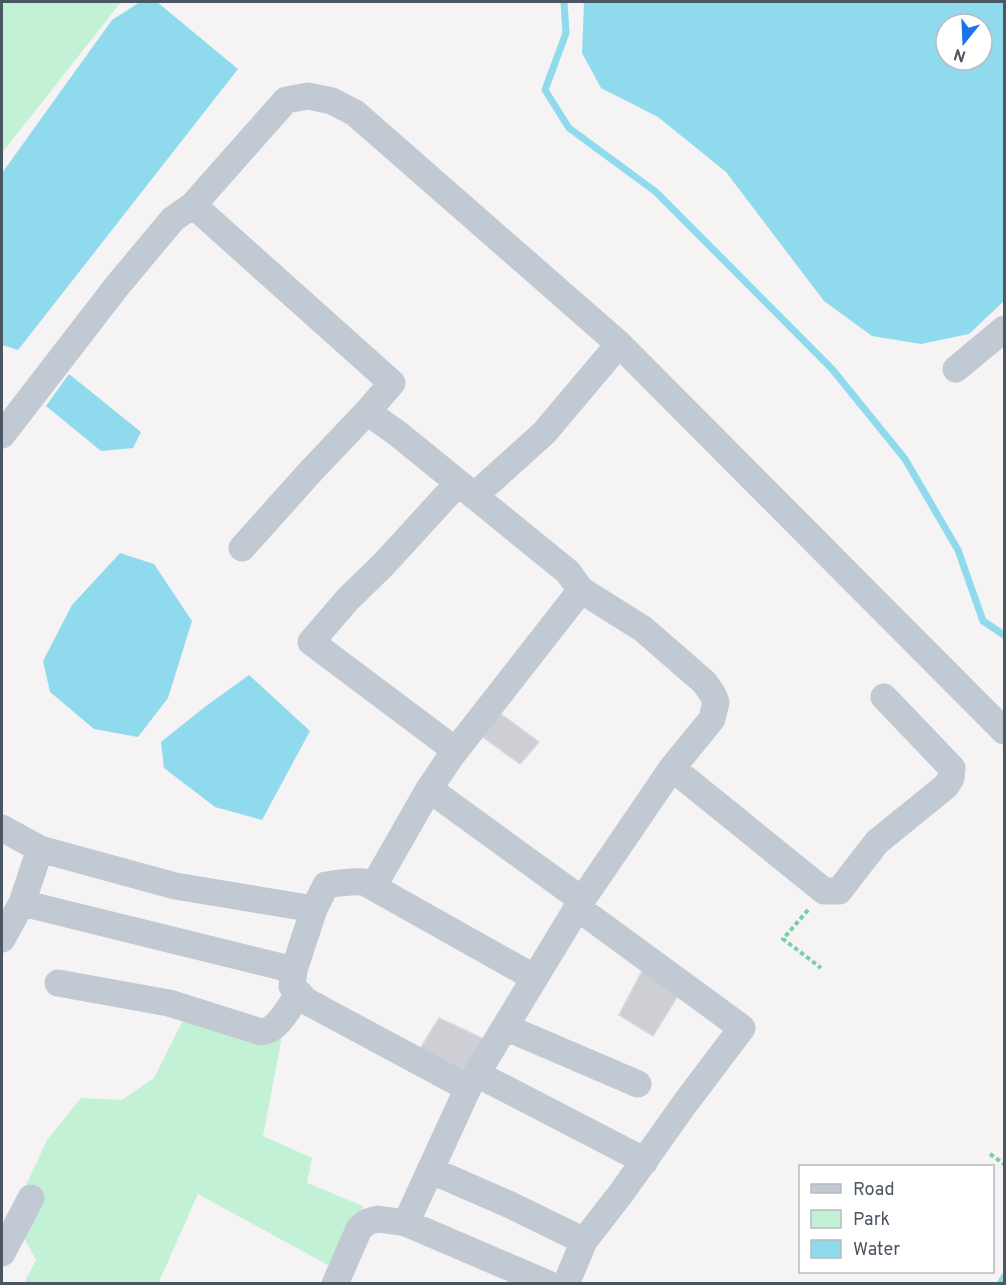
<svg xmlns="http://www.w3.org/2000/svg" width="1006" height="1285" font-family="Overpass,sans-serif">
  <rect width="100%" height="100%" fill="#f5f3f3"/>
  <path fill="#c3f1d5" d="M2,2H121L2,153Z
    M192,1002L283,1031L263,1136L312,1158L307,1183L363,1206L328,1265L198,1194L158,1284L24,1283L36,1260L12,1215L47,1140L81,1098L122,1100L154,1078Z"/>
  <path fill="#90daee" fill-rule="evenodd" d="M140,2H157L238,69L18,350L2,345V173L112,20Z
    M584,2H1004V301L969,334L921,344L872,336L824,301L726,172L658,117L601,88L582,53ZM946,24H982V60H946Z
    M69,374L141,432L133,448L101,451L46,406Z
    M120,553L154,564L192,621L168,698L138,737L94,729L50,692L43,661L72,605Z
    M249,675L310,731L262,820L215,807L164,768L161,742L206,706Z"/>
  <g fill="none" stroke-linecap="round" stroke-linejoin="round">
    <path stroke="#90daee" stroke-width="7" d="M564,2L566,33L545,90L569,128L656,192L832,369L905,459L958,550L983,621L1004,635
      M1000,1284L1004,1277"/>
  </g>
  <path fill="#cdcfd5" stroke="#d7d9de" stroke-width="1.5" d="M494,709L539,742L520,764L476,732Z
    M643,969L679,994L653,1036L619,1015Z
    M439,1018L486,1040L465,1076L418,1052Z"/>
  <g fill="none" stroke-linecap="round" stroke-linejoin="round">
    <path stroke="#7ad0a6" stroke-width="4" stroke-dasharray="4.5 3" stroke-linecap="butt" d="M808,910L783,939L795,948L821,968
      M990,1154L1004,1164"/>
    <path stroke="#c1cad2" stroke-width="27" d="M193,205L392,383L367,412
      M956,369L1004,329
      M2,435L117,286L173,219L193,205L286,100L308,96L332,101L355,113L619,344L1004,731
      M474,496L544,433L619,344
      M242,548L311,471L367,412L397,433L568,572L581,590L452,755
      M672,768L824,891H839L877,842L946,786L951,778L952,768L884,697
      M429,789L582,900
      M2,828L40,849L175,886L314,909
      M373,887L429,789L452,755L447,744L311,642L348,599L384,564L458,483
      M22,903L294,970L292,986L306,1001L468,1088L406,1223L548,1284
      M2,939L22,903L40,849
      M294,970L314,909L326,885C339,883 351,881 364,882L535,978
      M58,983L169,1003L261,1032C277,1032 290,1006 299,993
      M505,1027L638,1084
      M477,1074L645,1161
      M468,1088L582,900L672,768L712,719L716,702L712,693L704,682L643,629L581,590
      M430,1170L506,1203L584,1241
      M2,1253L31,1198
      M335,1284L359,1229L367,1222L378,1219L406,1223
      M566,1284L584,1241L622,1192L686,1102L742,1028L578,908"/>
  </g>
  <rect width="1006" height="1285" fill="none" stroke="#4a5661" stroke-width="6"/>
  <rect x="799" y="1165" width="195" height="108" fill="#ffffff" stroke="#b7bbc0" stroke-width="1.5"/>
  <rect x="811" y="1184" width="30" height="9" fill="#c1cad2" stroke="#b7bbc0" stroke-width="1.5"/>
  <text x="853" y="1195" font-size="18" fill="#4a5661">Road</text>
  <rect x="811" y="1210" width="30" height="18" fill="#c3f1d5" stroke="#b7bbc0" stroke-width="1.5"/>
  <text x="853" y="1225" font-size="18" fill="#4a5661">Park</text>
  <rect x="811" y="1240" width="30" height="18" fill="#90daee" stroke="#b7bbc0" stroke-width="1.5"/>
  <text x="853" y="1255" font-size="18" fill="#4a5661">Water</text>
  <g transform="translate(964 42) rotate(198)"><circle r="28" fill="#ffffff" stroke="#b7bbc0" stroke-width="1.5"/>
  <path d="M0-4.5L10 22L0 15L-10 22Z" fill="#1a73e8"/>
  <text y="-9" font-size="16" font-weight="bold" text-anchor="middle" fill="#4a5661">N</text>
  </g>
</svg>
